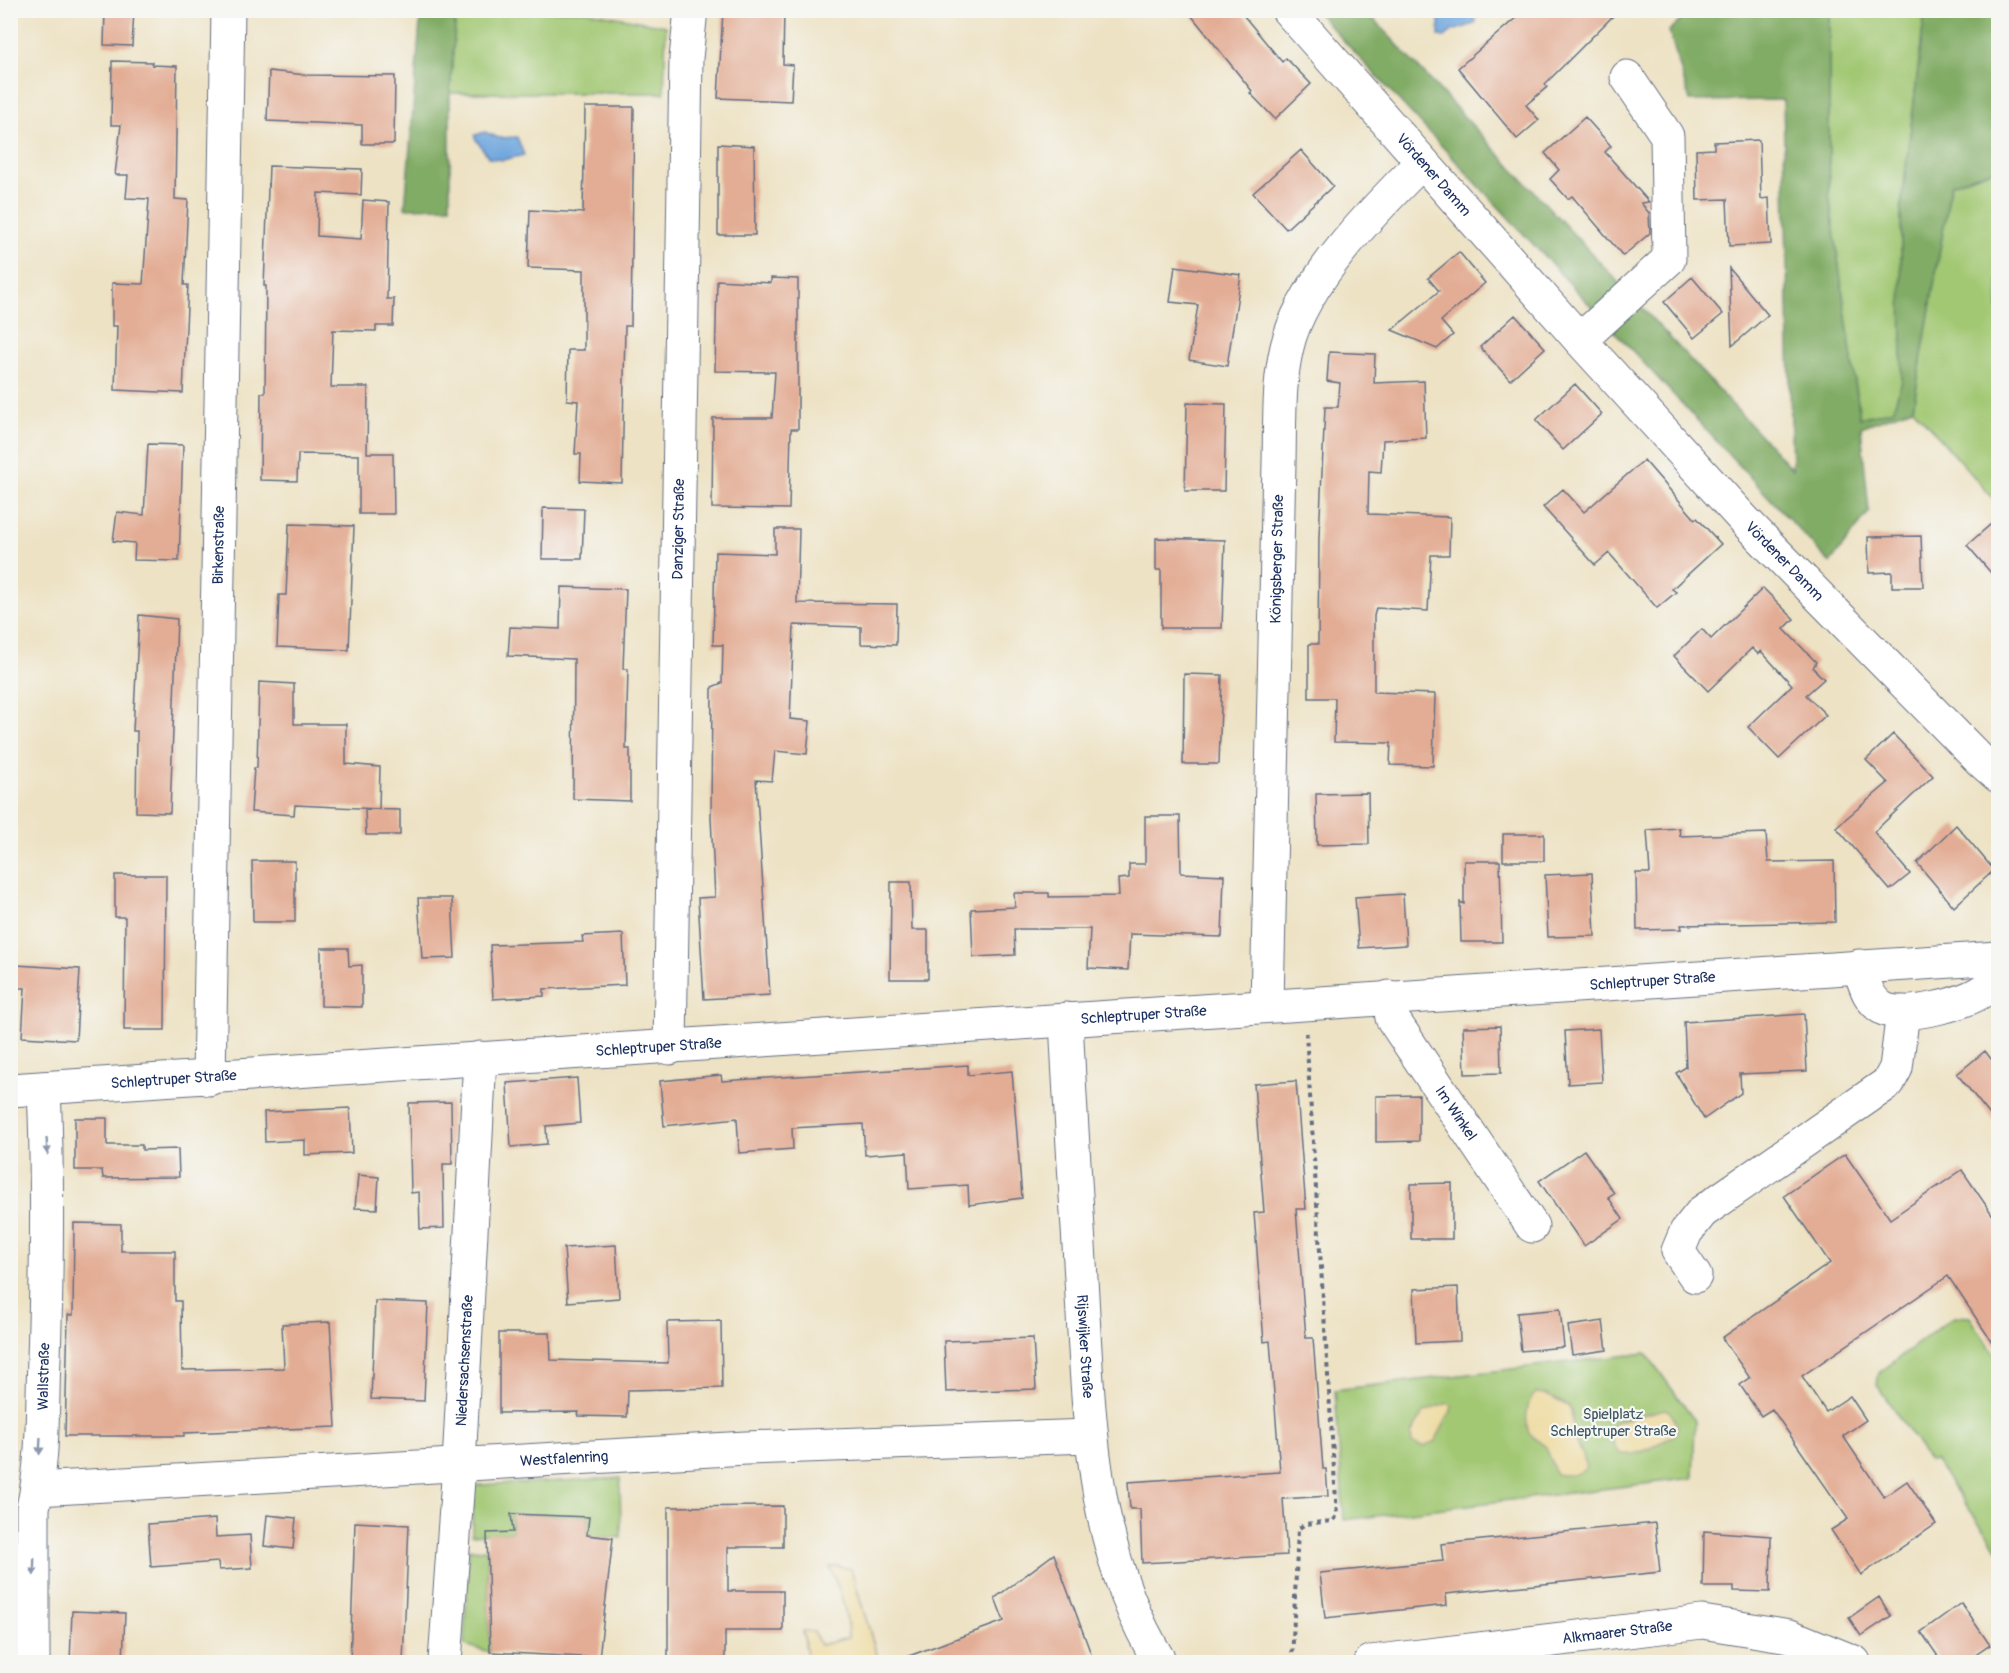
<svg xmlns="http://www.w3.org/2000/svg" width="2009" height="1673" font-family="Pangolin,sans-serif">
  <rect width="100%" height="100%" fill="#f6f6f2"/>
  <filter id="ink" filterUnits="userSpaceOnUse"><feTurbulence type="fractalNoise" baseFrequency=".0167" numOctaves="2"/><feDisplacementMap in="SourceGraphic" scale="12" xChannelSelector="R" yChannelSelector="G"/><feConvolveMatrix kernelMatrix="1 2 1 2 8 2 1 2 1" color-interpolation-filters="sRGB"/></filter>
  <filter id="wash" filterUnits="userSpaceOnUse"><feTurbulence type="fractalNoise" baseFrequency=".008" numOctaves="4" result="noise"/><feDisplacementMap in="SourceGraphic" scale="24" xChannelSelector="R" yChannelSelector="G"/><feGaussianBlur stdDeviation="1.35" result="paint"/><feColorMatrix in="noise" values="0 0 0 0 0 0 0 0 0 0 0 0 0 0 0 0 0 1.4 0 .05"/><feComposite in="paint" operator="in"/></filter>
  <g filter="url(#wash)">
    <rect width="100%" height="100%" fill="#ede2c4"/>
    <path fill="#a2c873" stroke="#5e7c68" stroke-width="1.5" d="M456,11H584L666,26L664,93H450Z
      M1829,11H1925L1901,209L1902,381L1893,410L1860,418L1829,194Z
      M1998,168V504L1913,408L1951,184Z
      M1954,1316L1970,1317L1998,1360V1549L1934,1460L1929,1461L1877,1385L1879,1373Z
      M1646,1353L1695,1421L1693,1478L1344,1520L1335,1390Z
      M620,1478L621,1538L587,1535L589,1517L511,1514L513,1532L472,1535L473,1488L479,1485Z
      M469,1549L487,1550L490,1652L464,1645Z"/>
    <path fill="#81ac65" stroke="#4e6e62" stroke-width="1.5" d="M421,10L456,11L450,93V207L405,208Z
      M1316,11H1366L1792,469L1783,100L1690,101L1669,31L1691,11H1829V194L1860,418L1893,410L1902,381L1901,209L1925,11H1998V168L1951,184L1913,408L1861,427L1869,512L1830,563Z"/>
    <path fill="#eeda9e" stroke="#84847e" stroke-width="1.5" d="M1536,1393L1545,1394L1570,1407C1574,1418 1571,1431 1576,1441C1580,1450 1585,1456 1586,1468C1578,1475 1566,1476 1556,1474L1546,1447L1529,1434C1525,1422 1525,1402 1536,1393Z
      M1448,1403L1452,1406L1451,1411L1435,1441L1424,1447L1412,1443L1411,1434L1424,1412Z
      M1665,1409L1670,1412L1678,1427L1675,1435C1659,1443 1637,1459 1619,1453C1612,1442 1607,1434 1615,1422Z
      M837,1566L851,1569L879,1662H808L803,1631L814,1632L820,1645L848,1638C848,1612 840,1591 830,1567Z"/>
    <path fill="#71a7de" stroke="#466b9e" stroke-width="1.5" d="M1439,11H1466L1476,21L1475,24L1452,31L1445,37L1439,36Z
      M485,132L499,138L517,137L524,155L503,160L489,158L475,138V135Z"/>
    <g id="blocks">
      <path fill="#e3ad95" d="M105,10H134L132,46L104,45Z
        M723,10H784L783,64L793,65L791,101L718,98Z
        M1187,10H1239L1282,62L1286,58L1311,84L1275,119L1250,93L1252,91Z
        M1525,10H1619L1545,84L1547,87L1526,105L1539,120L1517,139L1458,68Z
        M112,61L152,62V65L177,66L175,199L188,200L184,285H188L183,393L115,390L117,326H112V283L143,284L149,199L126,198L128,175H115L121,125H111Z
        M269,71L306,75L395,76L394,144H362V125L267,121Z
        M585,107H634L631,326H625L622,483L580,481L581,454H575L578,401L567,400L568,350H584V270L528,268L530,210L583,213Z
        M1585,117L1611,146L1605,152L1649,202L1641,203L1649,213L1650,233L1623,256L1572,196L1568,199L1550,179L1559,170L1545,153Z
        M1759,140L1761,199L1769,198L1771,244L1729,246L1727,199L1697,200L1696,150L1714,149V142Z
        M718,144L754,146L755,235H718Z
        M1301,150L1333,186L1286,229L1253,193Z
        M269,166L362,169L361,195L318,193L317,236L361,239L363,200L389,202L387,299H394L393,326H376V331L333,330L331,387H368L367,453H393L394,514H359V455L298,454L297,481L260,480L261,393H265L266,286H264Z
        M1459,252L1485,283L1441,321L1453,335L1437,349L1392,330L1439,291L1428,278Z
        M1175,266L1241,275L1227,366L1189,360L1198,305L1170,302Z
        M1729,268L1768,315L1732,346Z
        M1692,277L1723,314L1694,338L1664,302Z
        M771,278L798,279V429H791L789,509L712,508L713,418H772L775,372L715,371L717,280L771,283Z
        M1515,315L1545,348L1510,380L1480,347Z
        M1329,352L1375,354L1374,383L1424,381L1426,438L1383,440L1381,472L1369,471L1368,514L1450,517L1449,555H1431L1428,611L1376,608L1374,616V692L1435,694L1433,766L1390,765L1391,743L1334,742L1335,698H1309V644H1318L1319,537L1325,407H1338L1340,383L1327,381Z
        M1575,384L1602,414L1563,450L1536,420Z
        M1187,403L1226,404L1224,491H1185Z
        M148,444L183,445L179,561L134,560L135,543L113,541L117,512L144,515Z
        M1644,460L1695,519L1697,518L1721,544L1672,589L1676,592L1657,608L1609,553L1595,565L1543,507L1563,489L1584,512Z
        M543,508L584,509L582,559H542Z
        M1998,518V581L1967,545Z
        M289,524L354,526L349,650L277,647L279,595H286Z
        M775,529H799L797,603L897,604L896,645L861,644V627L794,625L790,719L810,721L807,754L775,751L772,781L756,780L770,995L704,999L698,898L715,897L711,818L712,687L722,683L723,645H713L715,552L775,554Z
        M1921,536L1923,587H1892V572L1869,573L1868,537Z
        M1156,538L1225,540L1222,628H1161V570H1156Z
        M561,587L626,589L623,669H628L626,749H630V801L573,799L574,659L508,656L510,627L560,629Z
        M1763,588L1794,619L1784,629L1816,662L1813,668L1824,679L1806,695L1826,715L1779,759L1748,727L1792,685L1761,651L1758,654L1752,648L1708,691L1674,656L1702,629L1711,639Z
        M139,615L177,619L170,813L136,812L137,731H133Z
        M1184,674L1222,675L1219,764H1183Z
        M259,682L294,684V724H346V764L380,767L379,809L295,805L294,815L251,812L254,768H257Z
        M1893,734L1933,776L1874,832L1910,874L1890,890L1836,827L1888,783L1866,760Z
        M1368,793L1369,844L1317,845L1316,794Z
        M365,809L400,810V835H366Z
        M1145,816H1180L1181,873L1224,875L1222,937L1130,934L1128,970L1088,968L1090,929H1014L1015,955L973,957L971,909L1015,907L1014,893H1049V897L1119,896L1118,879L1129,878V864H1145Z
        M1956,825L1994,870L1954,907L1917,863Z
        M1679,828L1680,836L1766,833L1768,862L1834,861L1835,922L1681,925L1682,929L1637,930L1636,873H1650L1647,830Z
        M1503,834H1544V861H1503Z
        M252,861H295V922H253Z
        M1464,861H1500L1502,942H1461L1460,902L1464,904Z
        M1592,873L1595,936L1548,937L1545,875Z
        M115,875H166L165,1030H124L125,917H115Z
        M891,882H911L912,930H928V979H890Z
        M1403,894L1406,945L1359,948L1355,897Z
        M418,898H452L455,958L422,959Z
        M623,934L625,985L544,989V996L493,999L490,945L583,942L582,936Z
        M321,948H348L349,966L362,965V1007L321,1006Z
        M16,965L80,969L76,1040L22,1037L25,988H14Z
        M1804,1014L1807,1071L1740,1074L1741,1093L1704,1119L1676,1073L1686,1067L1684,1022Z
        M1500,1026L1501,1073L1465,1074L1463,1027Z
        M1599,1029L1602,1082L1568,1084L1565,1031Z
        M1985,1051L1998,1068V1125L1957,1074Z
        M968,1065V1075L1012,1071L1022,1198L969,1205L968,1185L909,1189L907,1152L865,1155L863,1124L792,1128L793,1149L739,1153L737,1118L664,1126L660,1081L721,1075L722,1081Z
        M577,1078L580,1123L546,1126L547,1144L511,1147L507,1083Z
        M1296,1081L1306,1209H1296L1306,1338H1313L1323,1469H1326L1328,1496L1283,1499L1287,1555L1142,1563L1140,1509H1130L1128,1482L1280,1472L1270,1341L1264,1342L1254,1213L1264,1212L1254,1084Z
        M1419,1095V1141L1376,1142V1096Z
        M451,1102L452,1164H443L444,1228L420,1229L419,1192L411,1193L409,1103Z
        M350,1108L352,1153L305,1155V1140L265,1142L264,1112Z
        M75,1118H107V1145H142V1150L178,1149L179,1177L103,1178L102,1170H75Z
        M1584,1150L1614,1193L1608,1197L1623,1219L1584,1246L1539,1181Z
        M1845,1154L1890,1219L1962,1170L1998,1223V1351L1948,1276L1802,1376L1826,1412L1850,1396L1866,1420L1843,1436L1884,1497L1907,1481L1936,1524L1861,1575L1831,1530L1848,1519L1772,1409L1761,1416L1740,1385L1750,1378L1722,1338L1830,1263L1784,1196Z
        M358,1175L379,1177L377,1209L355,1208Z
        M1452,1183V1239H1411V1184Z
        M74,1223L121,1224V1251H175V1301H181L182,1370L284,1368L282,1324L330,1322L336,1427L184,1433V1436H65L68,1315H73Z
        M616,1245L619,1298L568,1302L564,1248Z
        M1458,1287L1460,1341L1416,1343L1414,1289Z
        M375,1301L428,1303L424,1401L371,1399Z
        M1560,1309L1564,1347L1521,1351L1517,1313Z
        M721,1321L722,1388L628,1390L627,1417L578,1416L579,1412L499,1413V1333H550L551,1360L668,1363L667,1322Z
        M1603,1321L1607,1350L1572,1355L1568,1326Z
        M1033,1338L1036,1389L946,1392L944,1341Z
        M783,1506V1547H728V1591H783V1631H725V1662H668V1507Z
        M511,1514L589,1517L587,1535L613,1538L599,1658L490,1652L487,1533L513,1532Z
        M267,1515L296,1518L293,1549L264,1546Z
        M215,1519L216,1537L250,1535L252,1568L219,1570L218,1562L151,1567L148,1524Z
        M355,1522L409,1525L403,1662H350Z
        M1655,1523L1660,1572L1446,1594L1447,1605L1325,1618L1320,1573L1443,1561L1441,1544Z
        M1704,1531L1771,1536L1770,1592L1734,1591V1587H1703Z
        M1054,1554L1094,1662H899L898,1660L1004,1621L995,1598Z
        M1879,1597L1891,1616L1861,1636L1849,1618Z
        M1961,1603L1990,1645L1965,1662H1942L1921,1632Z
        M72,1611L125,1613L123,1662H70Z"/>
    </g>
  </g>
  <g filter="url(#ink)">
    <use href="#blocks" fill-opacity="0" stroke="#646e82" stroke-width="1.5"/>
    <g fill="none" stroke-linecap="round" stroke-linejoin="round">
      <defs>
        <g id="minor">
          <path id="s1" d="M1288,10L1580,340L1745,521L1981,761L1998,776"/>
          <path d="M1580,340L1669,259L1667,136L1627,77"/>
          <path d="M1859,966C1864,982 1868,1001 1884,1009C1906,1019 1964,1004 1984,990C1990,986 1994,979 1998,972"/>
          <path id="s2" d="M1389,997L1392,1018L1532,1226"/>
          <path id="s3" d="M1267,1005L1279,462C1280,424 1278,384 1287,347C1302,282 1375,209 1421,163"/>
          <path id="s4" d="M1066,1019C1070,1106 1076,1192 1081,1279C1089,1410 1089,1547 1160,1662"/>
          <path id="s5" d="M670,1048L686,58L691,10"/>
          <path id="s6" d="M209,1079L228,10"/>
          <path id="s7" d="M10,1090L1998,958"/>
          <path d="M1695,1276L1678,1251L1686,1232L1702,1212L1888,1083L1896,1068L1903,1012"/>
          <path id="s8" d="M37,1489L746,1448L1091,1436"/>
          <path id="s9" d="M33,1662V1508C44,1460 42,1407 44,1358C47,1267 48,1178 44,1088"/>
          <path id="s10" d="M445,1662L459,1465L480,1058"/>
          <path id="s11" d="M1371,1662L1702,1622L1790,1636L1854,1662"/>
        </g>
      </defs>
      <use href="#minor" stroke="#646e82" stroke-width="35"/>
      <path stroke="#646e82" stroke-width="4" stroke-dasharray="4.5 4.5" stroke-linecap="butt" d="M1292,1662L1298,1529L1305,1524L1333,1521L1337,1516L1306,1033"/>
      <use href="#minor" stroke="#fff" stroke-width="33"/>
    </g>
    <defs><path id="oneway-solid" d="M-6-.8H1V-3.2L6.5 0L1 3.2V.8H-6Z" transform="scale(1.5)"/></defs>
    <g fill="#8d97ae">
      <use href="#oneway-solid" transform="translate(47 1146) rotate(87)"/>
      <use href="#oneway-solid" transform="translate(40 1446) rotate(93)"/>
      <use href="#oneway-solid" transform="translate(34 1567) rotate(91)"/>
    </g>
  </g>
  <g text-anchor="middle" stroke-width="4.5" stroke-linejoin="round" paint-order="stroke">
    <g font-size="15" fill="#1b2f5e" stroke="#f6f6f2">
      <text dy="5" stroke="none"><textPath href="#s1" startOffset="220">Vördener Damm</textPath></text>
      <text dy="5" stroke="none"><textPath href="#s5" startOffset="519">Danziger Straße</textPath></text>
      <text dy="5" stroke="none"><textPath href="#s6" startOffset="534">Birkenstraße</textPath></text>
      <text dy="5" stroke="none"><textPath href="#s3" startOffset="446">Königsberger Straße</textPath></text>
      <text dy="5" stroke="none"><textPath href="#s1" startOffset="742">Vördener Damm</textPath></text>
      <text dy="5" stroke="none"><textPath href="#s7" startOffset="1646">Schleptruper Straße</textPath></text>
      <text dy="5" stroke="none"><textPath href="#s7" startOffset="1136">Schleptruper Straße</textPath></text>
      <text dy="5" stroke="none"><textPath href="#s7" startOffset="650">Schleptruper Straße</textPath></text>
      <text dy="5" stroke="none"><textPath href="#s7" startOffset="164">Schleptruper Straße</textPath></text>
      <text dy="5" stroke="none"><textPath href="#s2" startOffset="136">Im Winkel</textPath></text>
      <text dy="5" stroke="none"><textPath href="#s4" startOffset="328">Rijswijker Straße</textPath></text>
      <text dy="5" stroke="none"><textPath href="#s10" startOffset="302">Niedersachsenstraße</textPath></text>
      <text dy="5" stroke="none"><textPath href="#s9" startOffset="286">Wallstraße</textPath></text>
      <text dy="5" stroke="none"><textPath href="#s8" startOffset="528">Westfalenring</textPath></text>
      <text dy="5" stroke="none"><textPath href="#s11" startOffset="248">Alkmaarer Straße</textPath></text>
    </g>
    <g font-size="15" fill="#3d5563" stroke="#f6f6f2">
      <text x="1613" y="1419">Spielplatz<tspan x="1613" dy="17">Schleptruper Straße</tspan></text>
    </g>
  </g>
  <rect width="2009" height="1673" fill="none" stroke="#f6f6f2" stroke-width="36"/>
</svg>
